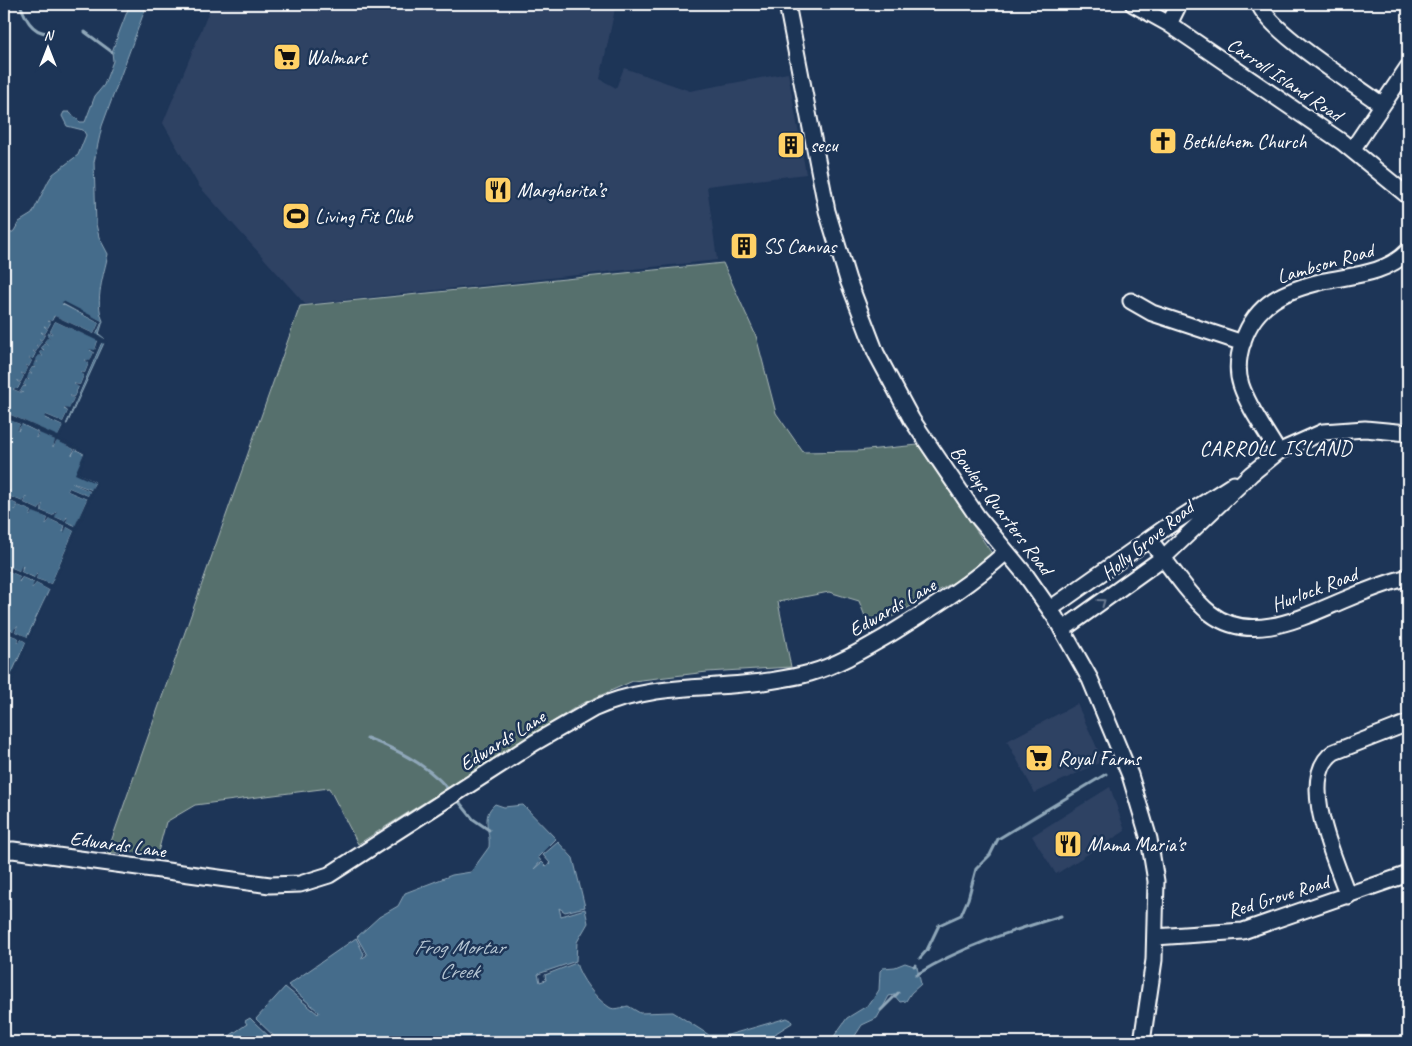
<svg xmlns="http://www.w3.org/2000/svg" width="1412" height="1046" font-family="Caveat,sans-serif">
  <rect width="100%" height="100%" fill="#1d3557"/>
  <filter id="ink" filterUnits="userSpaceOnUse"><feTurbulence type="fractalNoise" baseFrequency=".02" numOctaves="2"/><feDisplacementMap in="SourceGraphic" scale="10" xChannelSelector="R" yChannelSelector="G"/><feConvolveMatrix kernelMatrix="1 2 1 2 8 2 1 2 1" color-interpolation-filters="sRGB"/></filter>
  <g filter="url(#ink)">
    <path fill="#2f4264" d="M212,4H616L600,79L616,88L624,68L690,91L788,73L806,174L707,186L717,260L305,304L199,186L163,123Z
      M1077,704L1103,761L1035,793L1007,741Z
      M1110,787L1125,831L1056,874L1032,836Z"/>
    <path fill="#56706d" stroke="#aab8b6" d="M723,263L756,336L776,413L803,452L857,451L918,445L993,555L954,582L870,629L859,601L829,592L778,602L791,667L707,672L633,681L581,704L358,844L329,788L195,805L166,822L158,852L107,853L300,306Z"/>
    <path fill="#446c8b" stroke="#8fa7b9" d="M130,4H147L102,126L94,162L96,224L99,237L108,254C104,275 94,300 103,321L99,334L105,339L96,335L102,321L62,304L99,323L94,334L54,316L52,321H48L51,322L48,328L44,326L48,329L45,334L41,332L45,335L42,340L39,339L42,341L39,346L36,345L39,347L36,352L33,351L36,353L32,360L29,358L32,361L29,367L25,365L28,368L25,375L21,373L24,376L21,382L17,381L21,383L17,390L13,389L23,393L20,391L23,386H26L23,385L26,379L29,380L26,378L29,373L32,374L29,372L32,367H35L32,366L35,361L38,362L35,360L38,354L43,356L39,353L41,349L44,350L41,348L44,343L48,345L44,342L47,337L49,339L47,336L49,332L52,334L50,331L55,321L98,340L95,351L90,350L94,352L90,362L85,360L89,363L85,373L80,372L84,375L80,385L74,384L79,386L74,397L70,396L74,398L69,410L64,409L68,411L63,422L46,415L45,418L63,426L58,437L4,412V238L14,231L19,222L32,214L49,180L53,174L78,155L86,135L83,130L67,126L62,116L64,112H69L80,122H85L95,96L104,85L113,61L112,52L117,38Z
      M102,342L104,343L67,424H66Z
      M4,417L20,424L18,431L21,424L38,432L36,438L39,432L56,440L53,447L57,440L74,449L72,455L75,449L84,454L77,473L95,482L92,490L72,483L90,491L88,496L69,488L68,491L87,499L76,526L66,522L67,517L65,521L54,517L56,512L53,516L41,511L42,504L39,510L24,503L26,497L23,502L8,496L10,490L6,495L4,494Z
      M4,498L17,504L15,510L18,505L32,511L30,516L33,511L48,518L46,524L50,519L65,526L63,532L67,527L74,531L51,584L36,579L37,573L35,578L21,572L23,566L19,571L4,565Z
      M4,569L20,576L19,582L22,577L35,583L32,588L36,583L49,590L27,637L15,632L17,626L14,631L4,627Z
      M4,632L8,634L7,638L9,634L19,638L18,643L21,639L26,642L8,681L4,679Z
      M495,804L504,807L523,805L556,839L538,857L541,861L534,869L542,862L546,866L550,863L543,855L558,842L573,858L585,907L565,912L559,908L561,916L585,909L588,923L577,942L576,961L538,974L540,982L546,980L545,975L576,963C580,978 596,999 609,1007C614,1011 622,1007 628,1006L640,1013L673,1012L709,1035H728L787,1018L791,1020L792,1023L776,1033L774,1042H459L450,1039L446,1042H280L256,1019L285,987L318,1014L319,1012L288,985L356,938L364,954L361,959L367,955L357,937L379,917L398,906L405,893L452,875L471,872L489,847C491,831 480,817 495,804Z
      M905,963L917,967L921,984L911,993L906,1001L900,1002L894,995L889,996L877,1018L862,1025L851,1042H830L847,1018L870,1004L879,990L880,971L883,968L895,967Z
      M250,1018L253,1021L275,1042H226L228,1037L247,1024L245,1021Z"/>
    <path fill="#1d3557" d="M63,301L102,321L96,334L107,340L106,344L101,343L59,439L86,452L79,473L97,483L53,585L50,587L12,682L8,684L4,694L6,685L4,679L10,681L26,642L21,639L18,643L19,638L9,634L6,638L8,634L4,632V627L13,631L17,626L15,632L28,637L49,590L36,583L32,588L34,582L22,577L18,582L20,576L4,569V565L19,571L22,565L21,572L34,578L38,572L36,579L51,584L74,531L67,527L64,533L65,526L50,519L46,524L48,518L33,512L30,517L32,511L18,505L15,510L17,504L4,498V494L7,495L11,490L8,496L23,502L26,497L24,503L39,510L42,503L41,511L53,516L57,511L55,517L64,521L68,517L66,522L75,526L87,499L68,491L69,488L88,496L90,491L72,483L91,490L95,483L75,474L84,453L75,449L71,455L74,449L57,441L53,447L55,440L39,433L36,438L38,432L22,424L17,431L20,424L4,418V412L58,436L63,426L44,417L46,415L63,422L68,411L64,408L69,409L74,398L69,396L74,397L79,387L74,384L80,385L84,375L80,372L85,373L89,363L85,360L90,361L94,352L89,349L95,350L98,341L55,321L50,331L52,334L49,332L47,336L50,339L47,338L44,342L48,345L44,343L41,348L44,351L41,350L39,353L43,356L38,355L36,360L38,362L35,361L33,366L36,367H32L29,372L32,374L29,373L27,378L29,381L26,379L23,385L26,386H23L20,391L23,393L13,389H18L21,383L17,381L21,382L24,376L21,373L25,375L28,368L25,365L29,367L32,361L29,358L33,359L36,353L32,350L36,352L39,347L35,344L39,346L42,341L38,339L42,340L45,335L42,332L45,334L48,329L45,326L48,328L51,323L48,320L52,321L55,316L94,334L99,323L62,303Z"/>
    <g fill="none" stroke-linecap="round" stroke-linejoin="round">
      <path stroke="#8fa7b9" stroke-width="3" d="M20,4C25,17 31,32 47,33
        M85,32L112,52
        M367,738C396,749 428,765 448,789
        M456,798L473,819L489,830
        M920,958L927,950L939,925L961,915L968,899L976,869L990,855L998,839L1106,774
        M914,966L915,965
        M916,975C961,947 1011,931 1061,916
        M881,1010L898,993"/>
      <defs>
        <path id="minor" d="M787,4L827,211L848,280L876,353L912,420L977,516L1025,574L1055,617L1090,679L1130,775L1149,839L1156,881L1154,960L1142,1042
          M1133,4L1169,24L1342,142L1408,196
          M1259,4C1272,34 1353,83 1382,105
          M1169,24L1179,4
          M1352,150L1408,67
          M1131,301L1152,313L1243,343
          M1278,452C1266,431 1249,409 1241,385C1236,370 1238,356 1243,341C1256,302 1286,290 1324,281C1354,275 1386,274 1408,251
          M1150,540C1166,561 1190,597 1210,613C1251,645 1303,617 1344,600C1365,591 1386,583 1408,577
          M1050,609L1165,528L1234,484
          M1062,630L1164,557L1251,474L1278,452L1323,432L1365,429L1408,433
          M4,851L13,850L270,885L300,884L329,875L534,743L593,709C649,683 709,690 769,681C782,679 796,677 810,673C838,665 866,648 892,633C932,608 971,584 1006,552
          M1348,896C1336,861 1296,778 1334,752L1408,723
          M1155,937L1243,931L1408,874"/>
      </defs>
      <use href="#minor" stroke="#fff" stroke-width="19"/>
      <use href="#minor" stroke="#1d3557" stroke-width="15"/>
    </g>
    <defs><path id="oneway-chevron" d="M-2-3.5L2.5 0L-2 3.5" fill="none" stroke-width="1.6" stroke-linecap="round" stroke-linejoin="round" transform="scale(1.25)"/></defs>
    <use stroke="#6c7c92" href="#oneway-chevron" transform="translate(1102 602) rotate(-36)"/>
  </g>
  <defs>
    <symbol id="supermarket-square" viewBox="-11 -11 22 22"><rect x="-9" y="-9" width="18" height="18" rx="4" fill="#ffd166" stroke="#1d3557"/><path d="M-6-5.5h2.5l.6 2H6L4.5 2H-2.5L-4.4-4H-6ZM-1.5 3.2a1.3 1.3 0 1 0 .1 0ZM3 3.2a1.3 1.3 0 1 0 .1 0Z" fill="#111"/></symbol>
    <symbol id="church-square" viewBox="-11 -11 22 22"><rect x="-9" y="-9" width="18" height="18" rx="4" fill="#ffd166" stroke="#1d3557"/><path d="M-1.2-6h2.4v3.5h3.3v2.4h-3.3V6h-2.4V-.1h-3.3v-2.4h3.3Z" fill="#111"/></symbol>
    <symbol id="building-square" viewBox="-11 -11 22 22"><rect x="-9" y="-9" width="18" height="18" rx="4" fill="#ffd166" stroke="#1d3557"/><path d="M-4-6H4V6H1V3H-1V6H-4ZM-2.5-4.3h1.7v1.8h-1.7ZM.8-4.3h1.7v1.8H.8ZM-2.5-1h1.7V.8h-1.7ZM.8-1h1.7V.8H.8Z" fill="#111"/></symbol>
    <symbol id="restaurant-square" viewBox="-11 -11 22 22"><rect x="-9" y="-9" width="18" height="18" rx="4" fill="#ffd166" stroke="#1d3557"/><path d="M-5-6h1v4h1v-4h1v4h1v-4h1v5L-1.5 .5V6h-2V.5L-5-1ZM5-6V6H3V1.5H1.5Q1.5-4 5-6Z" fill="#111"/></symbol>
    <symbol id="stadium-square" viewBox="-11 -11 22 22"><rect x="-9" y="-9" width="18" height="18" rx="4" fill="#ffd166" stroke="#1d3557"/><path d="M0-5a6.5 5 0 1 0 0 10a6.5 5 0 1 0 0-10ZM-3.5-1.8h7v3.6h-7Z" fill="#111"/></symbol>
  </defs>
  <g fill-rule="evenodd">
    <use href="#supermarket-square" x="271" y="41" width="32" height="32"/>
    <use href="#church-square" x="1147" y="125" width="32" height="32"/>
    <use href="#building-square" x="775" y="129" width="32" height="32"/>
    <use href="#restaurant-square" x="482" y="174" width="32" height="32"/>
    <use href="#stadium-square" x="280" y="200" width="32" height="32"/>
    <use href="#building-square" x="728" y="230" width="32" height="32"/>
    <use href="#supermarket-square" x="1023" y="742" width="32" height="32"/>
    <use href="#restaurant-square" x="1052" y="828" width="32" height="32"/>
  </g>
  <g text-anchor="middle" stroke-width="5" stroke-linejoin="round" paint-order="stroke">
    <g font-size="20" fill="#fff" stroke="#1d3557" text-anchor="start">
      <text x="306" y="64">Walmart</text>
      <text x="1182" y="148">Bethlehem Church</text>
      <text x="810" y="152">secu</text>
      <text x="517" y="197">Margherita’s</text>
      <text x="315" y="223">Living Fit Club</text>
      <text x="763" y="253">SS Canvas</text>
      <text x="1058" y="765">Royal Farms</text>
      <text x="1087" y="851">Mama Maria's</text>
    </g>
    <g font-size="20" fill="#fff" stroke="#1d3557">
      <text transform="translate(1285 79) rotate(34)" y="7">Carroll Island Road</text>
      <text transform="translate(1325 263) rotate(-16)" y="7">Lambson Road</text>
      <text transform="translate(1002 510) rotate(53)" y="7">Bowleys Quarters Road</text>
      <text transform="translate(1147 540) rotate(-39)" y="7">Holly Grove Road</text>
      <text transform="translate(1314 589) rotate(-21)" y="7">Hurlock Road</text>
      <text transform="translate(892 607) rotate(-30)" y="7">Edwards Lane</text>
      <text transform="translate(502 740) rotate(-32)" y="7">Edwards Lane</text>
      <text transform="translate(118 844) rotate(8)" y="7">Edwards Lane</text>
      <text transform="translate(1278 896) rotate(-17)" y="7">Red Grove Road</text>
    </g>
    <g font-size="21" letter-spacing="1" fill="#fff" stroke="#1d3557">
      <text x="1276" y="455">CARROLL ISLAND</text>
    </g>
    <g font-size="21" font-style="italic" fill="#b4c4d1" stroke="#1d3557">
      <text x="459" y="954">Frog Mortar<tspan x="459" dy="24">Creek</tspan></text>
    </g>
  </g>
  <rect width="1412" height="1046" fill="none" stroke="#1d3557" stroke-width="20"/>
  <rect x="10" y="10" width="1392" height="1026" fill="none" stroke="#fff" stroke-width="2" filter="url(#ink)"/>
  <g transform="translate(48 48)" stroke="#1d3557" stroke-width="4" paint-order="stroke">
  <path d="M0-4L9 19L0 12L-9 19Z" fill="#ffffff"/>
  <text y="-8" font-size="14" font-weight="bold" text-anchor="middle" fill="#ffffff">N</text>
  </g>
</svg>
